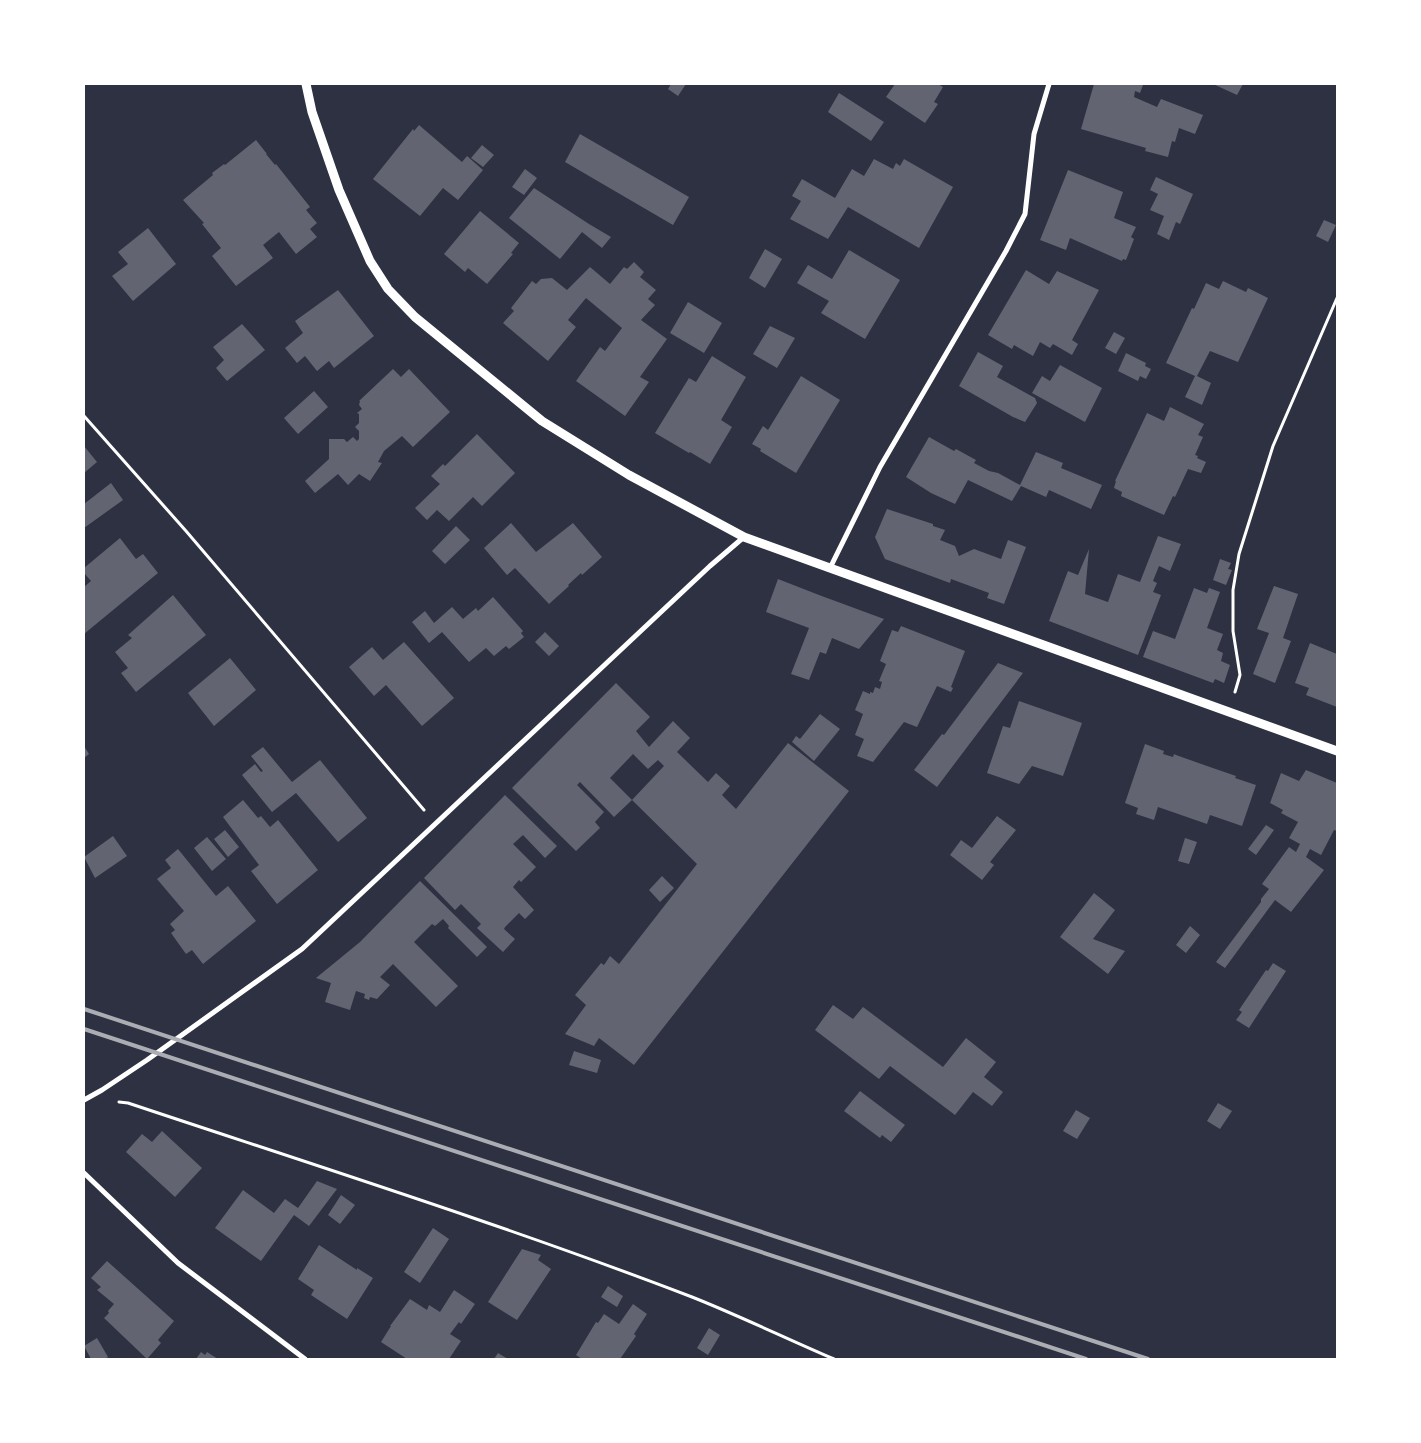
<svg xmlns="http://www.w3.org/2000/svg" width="1421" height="1443" font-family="Lato,sans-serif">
  <rect width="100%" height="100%" fill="#2d3142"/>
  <path fill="#626471" d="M671,84H686L678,96L668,89Z
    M895,84H938L943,87L934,102L938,104L925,123L886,97Z
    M1094,84L1143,85L1140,93L1135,91L1134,97L1157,107L1161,99L1203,115L1195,134L1179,128L1175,142L1172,141L1168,157L1145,151L1146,148L1081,129Z
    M1213,84H1243L1237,95Z
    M839,93L884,122L871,141L828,112Z
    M419,125L462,162L467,156L483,170L458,200L443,188L420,216L373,179L413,129L414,131Z
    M580,134L689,197L673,225L565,162Z
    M256,140L267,154H266L275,165L276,164L310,207L306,210L317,223L310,229L317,237L296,254L279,232L263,245L273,258L236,286L212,256L221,248L202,224L204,223L183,200L213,175L212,173L224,164L225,165Z
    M482,145L494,155L483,167L471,158Z
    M874,159L893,169L896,163L900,166L904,159L953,187L919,248L848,207L828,239L790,219L801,201L792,196L802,179L835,198L852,169L864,176Z
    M525,169L537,178L524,195L512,187Z
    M1068,170L1123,192L1114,218L1136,227L1131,237L1134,239L1126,260L1123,259L1122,261L1070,238L1066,250L1040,240Z
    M1156,177L1193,194L1180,224L1176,222L1169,240L1157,234L1164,216L1150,210L1158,194L1150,190Z
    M534,188L589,224L611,237L602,248L582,232L560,259L509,218Z
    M480,211L519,243L511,253L513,254L487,284L468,268L465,272L444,254Z
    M1324,220L1336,225L1328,242L1316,236Z
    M148,228L176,264L133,301L112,276L128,264L118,252Z
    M765,249L782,259L765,288L749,278Z
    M849,250L900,280L865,339L821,313L829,301L797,283L808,265L832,279Z
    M634,262L644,272L640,277L656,290L648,299L655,305L641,320L667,339L640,377L649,382L625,416L576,381L600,347L605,351L622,328L586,298L568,320L576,327L548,361L503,323L514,311L511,308L532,281L536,284L541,279L552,278L567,290L590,267L610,284L624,267L627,269Z
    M1026,270L1049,284L1057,271L1099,290L1072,340L1078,344L1072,355L1053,344L1050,348L1040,342L1033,356L1014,345L1012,349L988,335Z
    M1223,281L1246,292L1248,288L1268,298L1238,362L1210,351L1197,376L1211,383L1202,405L1185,397L1195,376L1166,363L1192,308L1194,309L1206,283L1219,289Z
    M338,290L374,336L334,368L329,361L317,371L305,356L297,363L285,348L303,333L295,321Z
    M688,302L722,323L704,353L670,333Z
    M242,324L265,350L227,381L216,368L224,360L213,347Z
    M770,326L795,338L777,368L753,354Z
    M1114,332L1125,338L1116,354L1105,348Z
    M978,352L1003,366L997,377L1035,398L1037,403L1025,422L1013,417L959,386Z
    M1126,353L1146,363L1145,366L1151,369L1146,379L1140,376L1138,381L1118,371Z
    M712,356L746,377L721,420L732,427L710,464L690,452L689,453L655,433L689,378L696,382Z
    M1060,365L1102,388L1085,422L1032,393L1042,376L1050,381Z
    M393,369L401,377L409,369L450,412L413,447L402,436L384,451L378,462L382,463L370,481L359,474L348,485L338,474L315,493L305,481L329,459V439H344L347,442L353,437L357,441L359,439V431L355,427L359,423V414L357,413L362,409L359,405L360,401H359Z
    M801,376L840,400L796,473L760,451L761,449L752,444L763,426L768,430Z
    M314,391L328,407L298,434L284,418Z
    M1170,407L1204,424L1198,435L1203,437L1195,455L1198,456L1197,458L1206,462L1201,473L1188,469L1175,497L1173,496L1164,515L1121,496L1122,492L1114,488L1116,481H1115L1147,413L1164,421Z
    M477,434L515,473L482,506L473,497L449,521L437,510L427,520L415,508L440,484L431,476L443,464L445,466Z
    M929,437L954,451L956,449L976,460L974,463L989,471L998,473L1020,485L1036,452L1063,463L1061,468L1102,485L1091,509L1049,490L1046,497L1021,486L1012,501L968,480L955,504L931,493L906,477Z
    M84,446L97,462L84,473Z
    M111,483L123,500L84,528V504Z
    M887,509L933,524V526L945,530L940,540L955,546L959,556L974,549L1001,559L1008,540L1026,547L1004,604L987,598L989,593L951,579L950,583L885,559L875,537Z
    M511,523L536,552L573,523L602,557L582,575L581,573L568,585L569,586L549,604L515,568L507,575L484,548Z
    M456,526L470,540L445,564L432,551Z
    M1158,536L1181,544L1170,571L1159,566L1153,581L1157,583L1153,592L1161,595L1138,655L1049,621L1068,571L1078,575L1089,549L1085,594L1108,602L1118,574L1140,582Z
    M120,538L136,559L143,554L158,573L84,634V587L91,581L84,573V568Z
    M1220,559L1231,563L1228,569L1232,570L1226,585L1213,580Z
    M778,579L819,595L884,619L859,649L832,638L826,654L820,652L809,680L791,674L809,628L766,612Z
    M1274,586L1298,594L1283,638L1291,641L1275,683L1253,674L1269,633L1257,629Z
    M1194,588L1207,593L1209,588L1220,592L1207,628L1223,634L1217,650L1223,653L1221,661L1230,665L1224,683L1215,679L1213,683L1143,657L1153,631L1175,639Z
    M173,595L206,635L136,692L121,673L128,668L115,652L132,638L128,635Z
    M493,597L523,631L521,633L524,637L509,649L506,646L494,656L486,648L469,662L442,632L429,643L412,622L425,611L434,623L452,607L463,619L476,608L478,611Z
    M901,626L965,651L951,687L953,688L951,692L937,686L917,727L904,722L873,762L857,756L864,739L855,735L863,714L855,710L863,691L870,694V692L873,693L875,687L880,689L882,682L879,681L886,664L880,661L892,630L898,632Z
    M545,632L559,646L549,656L535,642Z
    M404,642L454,698L422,726L386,685L374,696L349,667L372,647L383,660Z
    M1310,643L1337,654V707L1306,695L1309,688L1295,683Z
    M230,658L256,690L214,726L188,693Z
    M998,663L1023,673L937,787L914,770L942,734L944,735Z
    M616,683L650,717L636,731L649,747L673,721L690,738L677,752L708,782L716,773L730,786L722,795L736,809L788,743L849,791L634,1065L599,1038L594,1046L565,1034L586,1005L575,995L601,963L604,965L610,956L619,964L697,864L632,800L664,766L658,760L648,769L633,754L610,778L632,800L614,817L580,782L577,785L604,812L595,822L600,828L576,851L512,788Z
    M1019,701L1082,723L1063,776L1032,766L1019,784L987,773L1003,726L1010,728Z
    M820,714L840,729L814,761L792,742L796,736L800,739Z
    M1145,744L1164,751L1163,754L1173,757L1174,754L1176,755L1207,766L1236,776L1235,778L1256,785L1242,826L1210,815L1207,824L1158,807L1154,820L1136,814L1138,808L1125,803Z
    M84,746L89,754L84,758Z
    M263,747L292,782L320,760L367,818L338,842L296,793L272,812L242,775L255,764L261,772L263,771L251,756Z
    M1306,770L1337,783V831L1334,830L1321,855L1310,849L1306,857L1324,870L1291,912L1275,900L1225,968L1216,962L1261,902V899L1269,889L1262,884L1289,847L1296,852L1300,844L1289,838L1298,822L1281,813L1283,810L1270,803L1281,773L1299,781Z
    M505,795L557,846L545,858L523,835L513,844L536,867L521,882L519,880L513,887L534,910L525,919L519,913L505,927L504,929L515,939L503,952L477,928L481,924L461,904L455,910L424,878Z
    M243,800L258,818L261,816L270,827L278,820L318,870L277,904L251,871L259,865L223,817Z
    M997,816L1016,830L990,862L994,865L982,880L950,855L961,840L972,848Z
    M1266,825L1274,830L1256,855L1248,849Z
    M225,830L239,847L228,857L214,839Z
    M113,836L127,856L95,878L84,857Z
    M207,837L226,859L212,871L194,848Z
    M1185,838L1197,842L1189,864L1178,861Z
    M178,849L216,896L228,886L256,921L203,964L192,950L186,954L171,933L175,930L170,924L184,911L157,879L171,868L165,860Z
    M662,876L674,888L660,902L649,890Z
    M420,881L487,947L477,957L448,928L449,926L443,919L435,926L432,924L414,942L458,986L436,1007L393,964L380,977L390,985L377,999L370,997L369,1000L364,998L365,994L356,991L350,1010L325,1002L331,983L316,978L360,942Z
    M1094,893L1115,910L1093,939L1125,951L1108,974L1060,937Z
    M1190,926L1200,935L1186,953L1176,945Z
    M1273,963L1286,971L1249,1028L1236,1020L1242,1012L1239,1010L1266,970L1268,971Z
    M833,1005L853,1019L863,1007L943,1067L966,1038L996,1062L984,1077L1003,1092L992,1106L973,1092L955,1115L890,1066L879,1079L815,1030Z
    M574,1051L601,1060L597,1073L569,1065Z
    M860,1091L905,1125L891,1142L882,1135L880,1138L844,1111Z
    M1218,1103L1232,1111L1220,1129L1207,1121Z
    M1076,1110L1090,1118L1077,1139L1063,1131Z
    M162,1131L202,1168L175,1197L126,1152L142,1134L152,1142Z
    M317,1181L337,1189L309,1226L294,1215L261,1261L215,1228L243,1190L274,1213L285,1199L298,1208Z
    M341,1195L355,1205L340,1224L328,1215Z
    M433,1228L449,1239L420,1283L404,1272Z
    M319,1245L357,1270V1268L373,1278L347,1319L311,1295L314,1290L298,1279Z
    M522,1249L541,1255L538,1260L551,1269L517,1320L488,1302Z
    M107,1261L174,1321L158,1340L161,1343L147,1359L104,1318L109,1313L108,1311L114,1304L97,1290L101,1287L91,1278Z
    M608,1286L623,1296L617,1307L601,1297Z
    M454,1290L475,1304L461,1324L459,1322L450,1334L461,1341L449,1359H407L381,1342L391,1326H390L410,1299L427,1310L429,1305L440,1312Z
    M633,1304L647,1314L634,1334L636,1336L620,1359H582L576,1355L596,1322L598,1323L604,1314L619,1324Z
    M709,1328L720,1335L708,1355L697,1348Z
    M97,1338L108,1357L105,1359H91L84,1346Z
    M201,1352L205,1355L207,1352L218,1359H196Z
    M498,1353L508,1359H494Z"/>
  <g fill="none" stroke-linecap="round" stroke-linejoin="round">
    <path stroke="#fff" stroke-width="3" d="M84,416L186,531L424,810
      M1235,692L1240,675L1233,631V590L1239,554L1273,446L1337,298
      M119,1102L128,1103C317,1166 507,1226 692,1297C740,1316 787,1339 834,1359"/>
    <path stroke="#fff" stroke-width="5" d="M830,568L880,467L1006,251L1025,214L1034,134L1049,84
      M84,1100L102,1090L147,1060L302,949L710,566L744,537
      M84,1173L178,1263L305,1359"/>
    <path stroke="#fff" stroke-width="9" d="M306,84L312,112L339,190L370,261L388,289L415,317L542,421L629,475L744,537L1337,751"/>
    <path stroke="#abadb3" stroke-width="4" d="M84,1009L1148,1359
      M84,1029L1086,1359"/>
  </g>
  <rect width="1421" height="1443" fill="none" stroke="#ffffff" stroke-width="170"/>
</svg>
